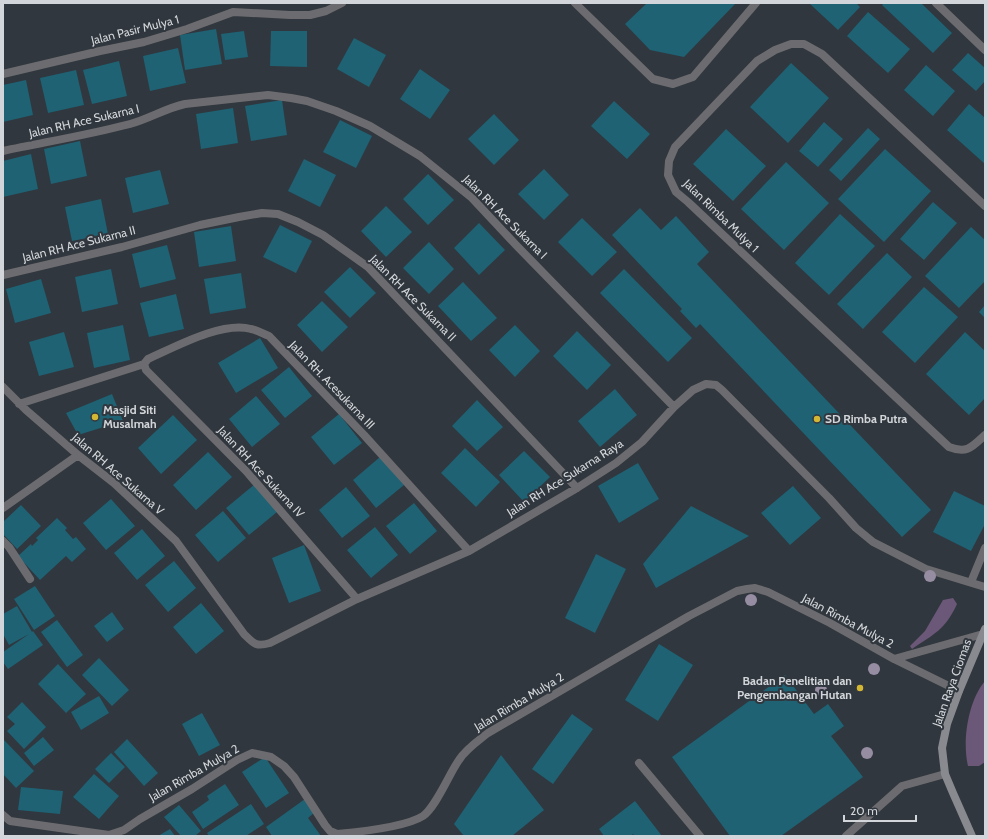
<svg xmlns="http://www.w3.org/2000/svg" width="988" height="839" font-family="Cabin,sans-serif">
  <rect width="100%" height="100%" fill="#31373e"/>
  <path fill="#6b5777" d="M953,598L957,604C945,630 934,634 912,649L910,646L925,631L943,600Z
    M985,681V762L979,766H968C962,741 968,701 985,681Z"/>
  <path fill="#1e6274" d="M647,3H736L684,57L650,50L625,24Z
    M809,3H856L860,7L838,30Z
    M884,3H921L952,33L933,53L882,5Z
    M868,12L910,49L888,73L847,36Z
    M216,29L222,64L185,70L180,35Z
    M244,31L248,57L225,60L221,34Z
    M271,31H307V67L270,66Z
    M354,38L386,55L369,87L337,69Z
    M178,48L186,83L150,91L143,56Z
    M968,53L985,68V81L976,91L952,70Z
    M119,61L127,96L92,104L83,70Z
    M791,63L829,98L788,143L750,107Z
    M926,65L955,91L933,116L904,90Z
    M420,69L450,90L430,119L400,99Z
    M76,70L84,105L48,113L40,78Z
    M26,80L33,115L3,122V85Z
    M282,100L287,135L251,141L245,106Z
    M614,101L650,134L627,159L591,126Z
    M969,104L985,118V164L947,130Z
    M233,108L238,143L201,149L196,114Z
    M494,114L519,140L494,165L468,139Z
    M340,120L372,136L356,168L323,152Z
    M824,122L843,139L818,167L799,151Z
    M868,128L880,139L841,181L829,170Z
    M726,129L766,166L733,201L693,164Z
    M80,141L87,176L51,184L44,149Z
    M885,149L931,191L884,242L838,199Z
    M31,154L38,189L3,197V161Z
    M304,159L336,175L320,207L288,191Z
    M786,162L829,203L784,250L741,209Z
    M544,169L569,195L544,220L518,194Z
    M160,170L169,204L133,213L125,178Z
    M428,174L454,200L428,225L403,199Z
    M101,199L108,234L72,241L65,207Z
    M933,202L957,223L924,260L900,239Z
    M386,206L412,232L386,257L361,231Z
    M640,208L661,230L676,216L709,252L697,264L931,510L902,537L700,324L696,328L680,311L682,309L612,235Z
    M840,214L875,246L829,295L795,263Z
    M582,218L617,252L592,276L558,242Z
    M479,223L505,250L479,275L454,248Z
    M280,225L312,241L296,273L263,257Z
    M231,226L236,261L199,267L194,232Z
    M971,227L985,240V281L959,308L925,276Z
    M429,242L454,269L429,294L403,268Z
    M167,245L176,279L140,288L132,254Z
    M887,253L912,277L863,329L837,304Z
    M350,267L376,293L350,318L324,292Z
    M111,269L118,304L82,312L75,277Z
    M624,269L692,338L668,362L600,293Z
    M241,273L246,308L210,314L204,279Z
    M41,279L51,313L15,323L6,289Z
    M463,282L497,318L471,341L438,306Z
    M924,287L958,317L915,363L882,332Z
    M176,294L184,329L149,337L140,303Z
    M322,301L348,327L322,352L297,325Z
    M985,305V318L979,312Z
    M123,325L130,360L94,368L87,333Z
    M515,325L540,351L515,377L489,350Z
    M577,331L611,365L587,390L553,356Z
    M64,332L74,367L39,376L29,342Z
    M965,332L985,351V398L969,415L926,374Z
    M260,338L278,368L236,393L218,363Z
    M289,367L312,396L285,418L261,390Z
    M615,389L637,415L600,447L578,421Z
    M112,394L123,421L78,435L66,413Z
    M256,396L280,424L252,447L229,419Z
    M477,400L503,427L477,451L452,426Z
    M339,414L362,443L334,465L311,437Z
    M173,415L197,440L161,474L138,448Z
    M465,448L500,482L476,507L441,473Z
    M524,451L550,477L524,502L499,475Z
    M208,452L232,477L196,510L173,485Z
    M380,457L404,485L376,508L353,480Z
    M638,463L659,499L619,523L598,486Z
    M255,484L277,512L249,535L226,508Z
    M793,486L821,518L790,545L761,513Z
    M346,487L370,516L342,538L319,510Z
    M954,491L985,506V524L971,551L933,532Z
    M111,499L135,526L106,550L83,523Z
    M414,503L437,531L410,554L386,526Z
    M21,505L41,526L17,549L3,534V522Z
    M691,506L749,536L656,588L643,564Z
    M223,511L246,538L218,562L195,535Z
    M57,518L67,528L65,530L73,539L76,537L86,549L72,562L66,556L40,580L18,556L31,544L32,546L38,540L36,538Z
    M375,527L398,555L371,578L347,550Z
    M142,529L165,556L137,580L114,553Z
    M304,545L321,591L289,603L272,558Z
    M596,554L626,569L595,633L565,618Z
    M174,561L196,588L168,612L145,585Z
    M35,586L55,616L34,630L14,599Z
    M201,603L224,631L196,654L173,627Z
    M17,606L32,632L33,631L43,645L8,669L3,662V652L29,634L9,645L3,634V614Z
    M112,612L124,629L107,642L94,626Z
    M57,620L83,655L67,667L41,632Z
    M659,644L693,665L658,721L625,700Z
    M99,658L129,690L112,706L82,675Z
    M58,664L86,694L66,713L38,684Z
    M785,675L814,714L828,704L844,726L831,736L863,777L781,836H730L672,757Z
    M99,696L109,713L81,730L71,712Z
    M22,702L46,727L24,749L7,731L15,724L7,717Z
    M202,713L220,745L199,756L182,724Z
    M572,714L593,729L553,784L532,769Z
    M43,737L54,750L34,766L24,753Z
    M3,739L34,771L16,788L3,774Z
    M127,739L158,773L144,786L114,752Z
    M111,753L125,767L109,783L95,769Z
    M501,755L544,810L512,836H464L454,824Z
    M265,757L289,793L266,808L242,772Z
    M94,774L119,796L99,819L73,797Z
    M225,784L239,805L203,829L192,812L209,800L207,796Z
    M21,787L63,791L60,814L18,810Z
    M305,799L315,812L308,818L321,836H272L266,827Z
    M635,801L662,836H635L633,834L631,836H604L599,829Z
    M251,804L264,824L246,836H209L207,833Z
    M179,805L201,831L195,836H181L164,817Z
    M170,829L175,836H158Z"/>
  <g fill="none" stroke-linecap="round" stroke-linejoin="round">
    <path stroke="#6c6c70" stroke-width="8" d="M971,582L985,548"/>
    <path stroke="#6c6c70" stroke-width="8" d="M575,3L653,79L673,84L693,77L756,3
      M936,3L985,50
      M3,74L100,51L144,42L187,29L233,12L290,15H310L326,11L342,3
      M3,151C45,142 88,135 130,124C149,119 166,108 185,104L268,95L291,98L307,101L336,111L370,126L420,156L472,198L516,245L674,407
      M985,206L822,54L804,44H791L775,50L757,61L675,147L669,161L668,175L676,192L688,202L949,447C967,454 972,447 985,435
      M3,275L122,247L200,225L239,217L262,213L278,214L298,222L323,235L368,267L577,488
      M144,364L148,359C175,347 222,321 251,329C257,330 263,334 269,336L364,435L469,551
      M144,364L146,370L246,471L357,599
      M3,387L26,410L78,455L114,483L176,541L244,634C254,644 256,647 270,643L357,599L469,551L577,488L616,463L642,442L674,407L693,390L706,384L716,385L722,390L829,498L856,528L873,542L926,569L985,587
      M19,404L144,364
      M3,508L78,455
      M3,541L9,547L30,579
      M894,659L983,634
      M639,763L700,836
      M3,815L10,821L109,835L124,830L140,819L192,789L237,760L252,753L271,757L284,766L294,777L325,825L330,831L337,834C358,832 406,827 423,816C436,807 449,774 459,760C466,749 478,741 488,733L689,616L737,591L747,589L755,588L768,592L830,623L894,659L959,691
      M846,836L902,786L945,774"/>
    <path stroke="#898a90" stroke-width="8" d="M972,836L953,793L945,774L942,748L947,724L959,691L985,629"/>
  </g>
  <g fill="#968da2">
    <circle cx="930" cy="576" r="6"/>
    <circle cx="751" cy="600" r="6"/>
    <circle cx="874" cy="669" r="6"/>
    <circle cx="821" cy="690" r="6"/>
    <circle cx="867" cy="753" r="6"/>
  </g>
  <g fill="#d4b635" stroke="#31373e" stroke-width="1.5">
    <circle cx="95" cy="417" r="4"/>
    <circle cx="817" cy="419" r="4"/>
    <circle cx="860" cy="688" r="4"/>
  </g>
  <g text-anchor="middle" stroke-width="4" stroke-linejoin="round" paint-order="stroke">
    <g font-size="12" fill="#d2d6da" stroke="#31373e">
      <text transform="translate(135 30) rotate(-14)" y="4">Jalan Pasir Mulya 1</text>
      <text transform="translate(84 121) rotate(-13)" y="4">Jalan RH Ace Sukarna I</text>
      <text transform="translate(721 216) rotate(44)" y="4">Jalan Rimba Mulya 1</text>
      <text transform="translate(505 217) rotate(45)" y="4">Jalan RH Ace Sukarna I</text>
      <text transform="translate(79 244) rotate(-14)" y="4">Jalan RH Ace Sukarna II</text>
      <text transform="translate(413 298) rotate(45)" y="4">Jalan RH Ace Sukarna II</text>
      <text transform="translate(332 385) rotate(46)" y="4">Jalan RH. Acesukarna III</text>
      <text transform="translate(261 472) rotate(47)" y="4">Jalan RH Ace Sukarna IV</text>
      <text transform="translate(118 474) rotate(41)" y="4">Jalan RH Ace Sukarna V</text>
      <text transform="translate(565 478) rotate(-32)" y="4">Jalan RH Ace Sukarna Raya</text>
      <text transform="translate(848 621) rotate(28)" y="4">Jalan Rimba Mulya 2</text>
      <text transform="translate(952 683) rotate(-70)" y="4">Jalan Raya Ciomas</text>
      <text transform="translate(519 702) rotate(-31)" y="4">Jalan Rimba Mulya 2</text>
      <text transform="translate(194 773) rotate(-30)" y="4">Jalan Rimba Mulya 2</text>
    </g>
    <g font-size="12" font-weight="bold" fill="#d2d6da" stroke="#31373e" text-anchor="start">
      <text x="103" y="414">Masjid Siti<tspan x="103" dy="14">Musalmah</tspan></text>
      <text x="825" y="423">SD Rimba Putra</text>
      <text x="852" y="685" text-anchor="end">Badan Penelitian dan<tspan x="852" dy="14">Pengembangan Hutan</tspan></text>
    </g>
  </g>
  <rect width="988" height="839" fill="none" stroke="#d2d6da" stroke-width="8"/>
  <path d="M844 815v6h72v-6" fill="none" stroke="#d2d6da" stroke-width="2"/>
  <text x="850" y="815" font-size="12" fill="#d2d6da" stroke="#31373e" stroke-width="3" paint-order="stroke">20 m</text>
</svg>
